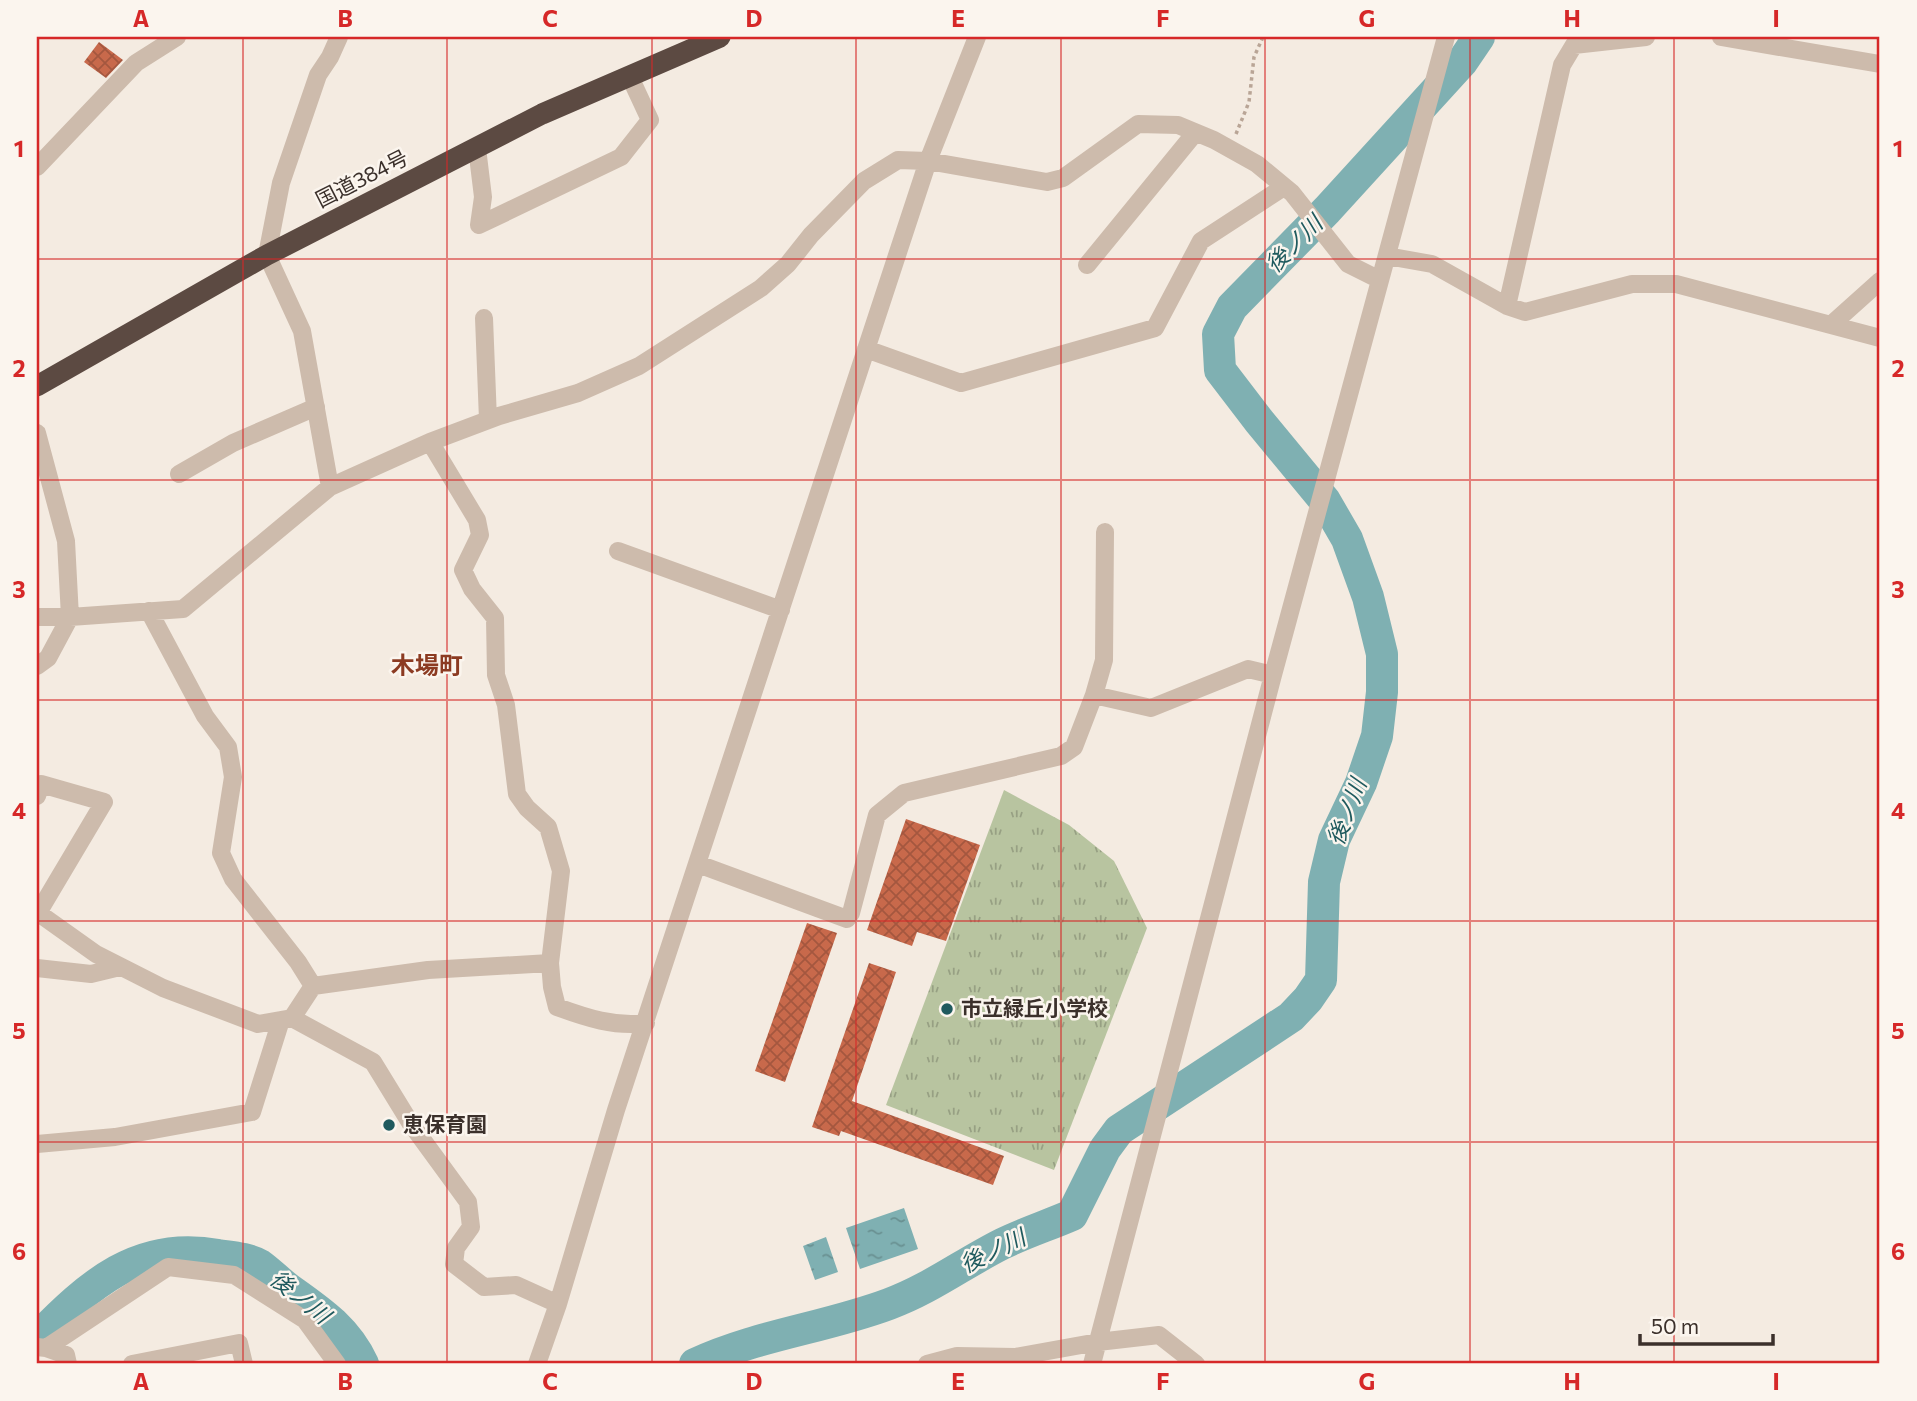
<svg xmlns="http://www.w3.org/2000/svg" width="1917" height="1401" font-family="Commissioner,'Noto Sans JP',sans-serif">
  <defs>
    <pattern id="park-tufts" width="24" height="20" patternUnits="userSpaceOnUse" patternTransform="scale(1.75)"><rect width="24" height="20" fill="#b8c4a0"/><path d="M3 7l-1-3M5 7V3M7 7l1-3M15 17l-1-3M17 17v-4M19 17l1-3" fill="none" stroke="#97a083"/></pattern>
    <pattern id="water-ripples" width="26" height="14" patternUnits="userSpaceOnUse" patternTransform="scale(1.75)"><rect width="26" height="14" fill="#7fb0b2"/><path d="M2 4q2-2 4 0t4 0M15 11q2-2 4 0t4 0" fill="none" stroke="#699091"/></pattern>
    <pattern id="building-cross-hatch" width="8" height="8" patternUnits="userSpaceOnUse" patternTransform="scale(1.75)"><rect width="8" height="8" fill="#c8694b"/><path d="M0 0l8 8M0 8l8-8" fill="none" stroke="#a4573f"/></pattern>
  </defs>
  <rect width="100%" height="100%" fill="#f4ebe1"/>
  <path fill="url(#park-tufts)" d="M1004,790L1069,825L1114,861L1147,928L1054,1170L886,1105Z"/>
  <path fill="url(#water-ripples)" d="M904,1208L918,1249L860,1269L846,1228Z
    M826,1237L838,1272L815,1280L803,1246Z"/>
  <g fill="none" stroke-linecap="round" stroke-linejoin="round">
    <path stroke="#7fb0b2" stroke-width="32" d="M37,1338C89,1285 138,1240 218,1255C231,1257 248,1258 260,1265C270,1272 279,1282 289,1289C320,1311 347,1329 363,1364
      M695,1364C757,1335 825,1328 889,1304C930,1289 964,1263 1002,1244C1024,1233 1049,1225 1072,1215L1105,1149L1119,1130L1291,1017L1308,999L1321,980L1324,882L1334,840L1361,783L1377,736L1382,692V654L1368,597L1347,539L1325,501L1259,421L1220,370L1218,334L1232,307L1327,210L1462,62L1479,37"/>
  </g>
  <path fill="url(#building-cross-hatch)" d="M99,42L123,60L106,78L84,62Z
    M906,819L980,845L946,941L917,932L912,946L867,930Z
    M807,923L837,933L785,1082L755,1071Z
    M869,963L896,972L852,1101L1004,1156L993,1185L841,1131L839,1136L812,1127Z"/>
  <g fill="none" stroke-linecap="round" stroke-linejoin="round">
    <path stroke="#b9a596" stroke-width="3.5" stroke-dasharray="3.5 3.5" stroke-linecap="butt" d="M1236,134L1249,102L1254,57L1263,37"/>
    <path stroke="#cdbbac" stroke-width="18" d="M1721,37L1880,64
      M477,148L483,197L479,225L621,157L650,120L630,77
      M37,167L136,63L177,37
      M1387,256L1432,264L1507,306L1525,312L1632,284H1676L1880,338
      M1087,265L1195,133
      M1507,306L1562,65L1574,45L1646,37
      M484,318L488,420
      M1832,324L1880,281
      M866,349L961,383L1155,328L1201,241L1284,187
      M37,433L66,541L70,617L48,658L37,666
      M430,442L477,520L480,535L463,570L472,589L495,618L496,675L506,705L517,794L527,808L548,827L561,871L550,963L552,987L557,1007C587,1018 614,1027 646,1023
      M179,474L233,443L316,407
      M330,487L302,331L267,255L281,183L318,75L330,57L339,37
      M618,551L781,610
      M149,611L205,716L228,747L233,777L221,853L233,879L298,962L313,986
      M37,617H70L183,609L330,487L430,442L499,416L578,393L639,366L761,288L788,264L811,235L864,181L898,160L928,161L1047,182L1063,178L1138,124L1178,125L1214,140L1257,164L1292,193L1348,264L1380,280
      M1094,695L1151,708L1248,669L1273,675
      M37,796L41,784L104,802L38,913
      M698,864L847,919L851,913L877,815L904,793L1061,756L1074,747L1094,695L1104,660L1105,532
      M37,912L96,954L163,988L258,1024L292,1018L313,986L428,970L550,963
      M37,968L91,974L120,967
      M292,1018L373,1062L411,1124L468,1202L471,1227L456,1248L454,1264L484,1287L516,1285L558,1304
      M37,1144L115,1137L252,1112L281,1020
      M37,1347L46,1348L168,1267L234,1275L305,1320L337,1364
      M46,1348L66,1355L68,1364
      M132,1364L239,1343L244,1364
      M537,1364L558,1304L616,1110L928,161L977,37
      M927,1364L957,1356L1015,1357L1098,1342L1159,1335L1196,1364
      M1092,1364L1273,675L1446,37"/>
    <path stroke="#5c4a42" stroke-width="21" d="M37,386L267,255L542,114L720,37"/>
  </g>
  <path fill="none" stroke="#d62828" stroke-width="2" stroke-opacity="0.55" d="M243,37V1364M447,37V1364M652,37V1364M856,37V1364M1061,37V1364M1265,37V1364M1470,37V1364M1674,37V1364M37,259H1880M37,480H1880M37,700H1880M37,921H1880M37,1142H1880"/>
  <g fill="#1f5a5e" stroke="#fbf5ee" stroke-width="2.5">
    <circle cx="947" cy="1009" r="7"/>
    <circle cx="389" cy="1125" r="7"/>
  </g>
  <g text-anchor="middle" stroke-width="5" stroke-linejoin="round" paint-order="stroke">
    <g font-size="21" fill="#3b302b" stroke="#fbf5ee">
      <text transform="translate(362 179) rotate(-27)" y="7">国道384号</text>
    </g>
    <g font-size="21" font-weight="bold" fill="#3b302b" stroke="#fbf5ee" text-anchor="start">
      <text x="961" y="1016">市立緑丘小学校</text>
      <text x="403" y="1132">恵保育園</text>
    </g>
    <g font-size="23" font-style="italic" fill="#1f5a5e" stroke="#fbf5ee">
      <text transform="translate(1294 244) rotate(-45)" y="8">後ノ川</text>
      <text transform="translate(1347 812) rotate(-69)" y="8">後ノ川</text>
      <text transform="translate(993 1251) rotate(-26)" y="8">後ノ川</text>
      <text transform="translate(300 1297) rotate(39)" y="8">後ノ川</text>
    </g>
    <g font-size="24" font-weight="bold" fill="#8c3b22" stroke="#fbf5ee">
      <text x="427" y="674">木場町</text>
    </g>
  </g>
  <rect width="1917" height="1401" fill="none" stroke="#fbf5ee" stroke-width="77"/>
  <path d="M1640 1334v10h133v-10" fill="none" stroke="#3b302b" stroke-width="3.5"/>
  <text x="1651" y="1334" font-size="21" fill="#3b302b" stroke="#fbf5ee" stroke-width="5" paint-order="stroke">50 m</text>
  <rect x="38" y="38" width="1840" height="1324" fill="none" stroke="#d62828" stroke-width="2.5"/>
  <g font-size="23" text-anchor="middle" font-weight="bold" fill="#d62828">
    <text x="141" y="27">A</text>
    <text x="345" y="27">B</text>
    <text x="550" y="27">C</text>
    <text x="754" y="27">D</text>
    <text x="958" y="27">E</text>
    <text x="1163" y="27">F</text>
    <text x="1367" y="27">G</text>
    <text x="1572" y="27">H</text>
    <text x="1776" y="27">I</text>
    <text x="19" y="157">1</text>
    <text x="1898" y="157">1</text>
    <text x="19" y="377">2</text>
    <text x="1898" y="377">2</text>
    <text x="19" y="598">3</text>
    <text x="1898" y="598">3</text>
    <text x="19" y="819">4</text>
    <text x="1898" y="819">4</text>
    <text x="19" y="1039">5</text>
    <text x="1898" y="1039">5</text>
    <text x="19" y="1260">6</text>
    <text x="1898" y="1260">6</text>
    <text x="141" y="1390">A</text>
    <text x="345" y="1390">B</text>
    <text x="550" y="1390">C</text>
    <text x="754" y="1390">D</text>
    <text x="958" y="1390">E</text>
    <text x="1163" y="1390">F</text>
    <text x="1367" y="1390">G</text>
    <text x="1572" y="1390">H</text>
    <text x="1776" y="1390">I</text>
  </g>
</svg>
